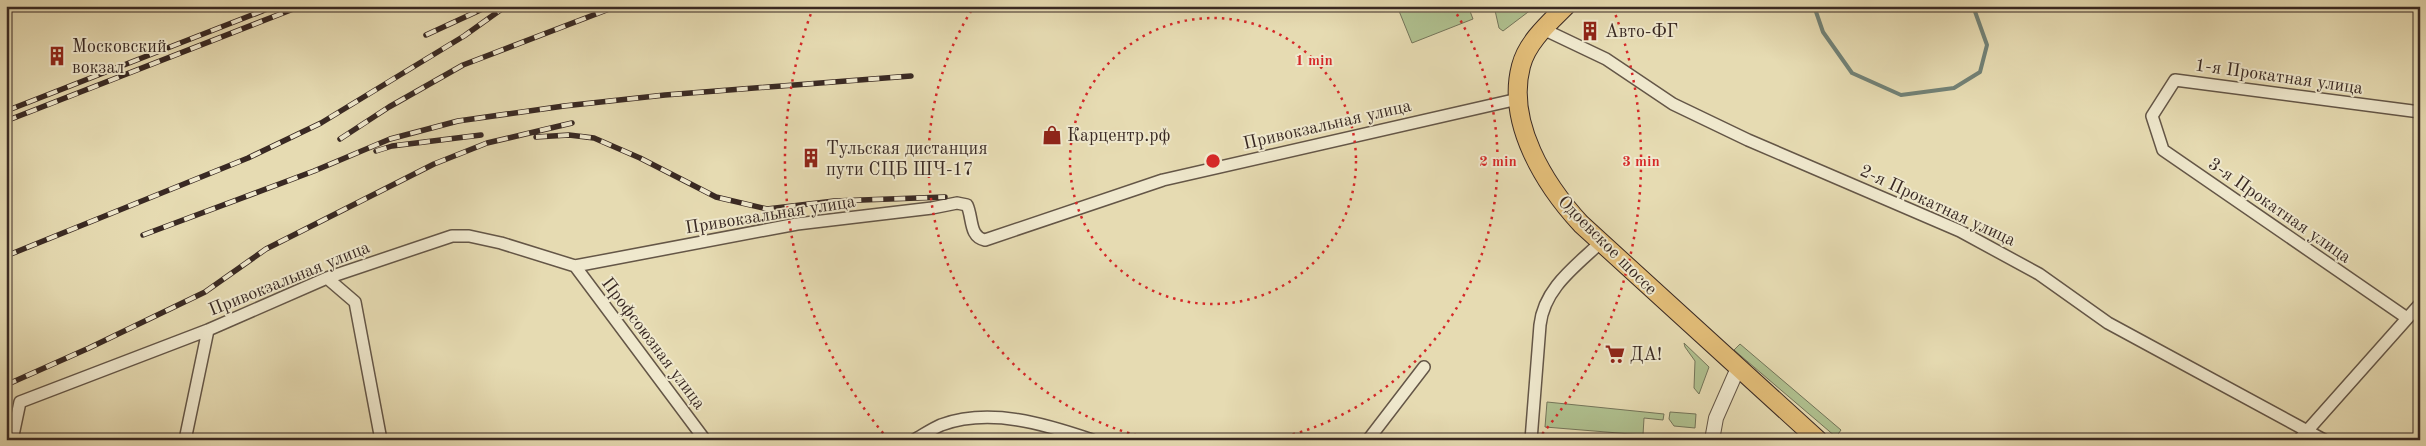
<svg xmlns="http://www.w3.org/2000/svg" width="2426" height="446" font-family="'Old Standard TT',serif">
  <rect width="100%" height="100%" fill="#e6dbb2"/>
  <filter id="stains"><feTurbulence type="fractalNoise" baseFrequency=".004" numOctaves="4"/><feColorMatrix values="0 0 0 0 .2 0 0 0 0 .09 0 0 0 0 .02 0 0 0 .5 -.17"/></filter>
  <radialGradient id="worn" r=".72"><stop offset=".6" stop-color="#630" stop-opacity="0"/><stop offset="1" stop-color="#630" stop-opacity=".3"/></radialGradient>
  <path fill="#b0c190" stroke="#74755a" d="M1397,6H1468L1473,19L1412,43Z
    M1494,6H1536L1503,31L1499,28Z
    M1684,343L1709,367L1699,394L1694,388L1695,361L1685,347Z
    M1740,344L1841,430L1836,437L1734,350Z
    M1547,402L1664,414L1663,420L1644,418L1643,435L1545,427Z
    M1670,412L1696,414L1695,428L1674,426L1669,419Z"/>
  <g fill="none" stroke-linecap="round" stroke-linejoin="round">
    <path stroke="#718176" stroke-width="4" d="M1814,6L1823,32L1852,73L1901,95L1954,88L1980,72L1987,45L1973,6"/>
    <defs>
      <path id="minor" d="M1543,29L1606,59L1673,104L1748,140L1960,231L2039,274L2108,323L2324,440
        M575,266L705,440
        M327,278L355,302L381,440
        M2407,318L2163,150L2152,116L2175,80L2420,112
        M12,440L20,402L208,330L327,278L452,236H469L501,243L575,266L797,224L932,208L957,203L967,205C973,218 969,237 985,240L1163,180L1518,99
        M185,440L208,330
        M914,440C923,435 932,429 941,425C990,407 1045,424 1092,440
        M1368,440L1424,367
        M1531,440L1540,325C1544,288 1576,266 1601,242
        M2299,440L2420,304"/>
      <path id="tertiary" d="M1712,440L1716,418L1738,368"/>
      <path id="primary" d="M1566,6C1549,23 1527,42 1521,66C1506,123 1545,185 1581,224L1818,440"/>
    </defs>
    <use href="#minor" stroke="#645647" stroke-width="14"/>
    <use href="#tertiary" stroke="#645647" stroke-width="16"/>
    <use href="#primary" stroke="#392923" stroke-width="20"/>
    <use href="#minor" stroke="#efe8cd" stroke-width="11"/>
    <use href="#tertiary" stroke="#efe8cd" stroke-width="14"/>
    <use href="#primary" stroke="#e3be79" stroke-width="18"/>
    <defs>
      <path id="rail" d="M426,35L489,6
        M6,111L275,6
        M6,121L301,6
        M536,137L569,135L594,138L640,158L716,197L767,209L834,201L945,197
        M340,139L389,107L463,65L617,6
        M376,151L392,146L481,135
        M143,235L314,171L390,139L458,121L564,106L665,95L911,76
        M6,256L248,158L321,123L464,36L506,6
        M6,385L89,348L205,292L266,249L434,164L487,143L572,123"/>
    </defs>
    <use href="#rail" stroke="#392923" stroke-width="5.5"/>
    <use href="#rail" stroke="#efe8cd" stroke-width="4" stroke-dasharray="11" stroke-linecap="butt"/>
  </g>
  <g fill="none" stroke="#d62828" stroke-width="2.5" stroke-dasharray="2.5 5">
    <circle cx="1213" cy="161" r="143"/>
    <path d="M1151 439A285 285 0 0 1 973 8M1453 8A285 285 0 0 1 1275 439"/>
    <path d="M888 439A428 428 0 0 1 813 8M1613 8A428 428 0 0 1 1538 439"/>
  </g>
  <defs>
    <symbol id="building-bare" viewBox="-9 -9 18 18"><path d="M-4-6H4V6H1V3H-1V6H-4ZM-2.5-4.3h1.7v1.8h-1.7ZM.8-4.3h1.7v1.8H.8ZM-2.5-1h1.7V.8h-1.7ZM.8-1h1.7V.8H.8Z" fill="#8f2418" stroke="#efe8cd" stroke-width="2.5" paint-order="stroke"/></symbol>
    <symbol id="shop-bare" viewBox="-9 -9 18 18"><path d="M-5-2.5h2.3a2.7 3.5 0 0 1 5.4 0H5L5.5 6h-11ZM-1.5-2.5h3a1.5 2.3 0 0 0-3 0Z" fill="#8f2418" stroke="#efe8cd" stroke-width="2.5" paint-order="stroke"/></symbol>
    <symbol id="supermarket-bare" viewBox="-9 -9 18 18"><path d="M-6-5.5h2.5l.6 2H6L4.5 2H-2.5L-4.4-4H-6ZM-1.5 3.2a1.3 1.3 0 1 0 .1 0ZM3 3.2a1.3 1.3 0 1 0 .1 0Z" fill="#8f2418" stroke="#efe8cd" stroke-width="2.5" paint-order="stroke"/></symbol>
  </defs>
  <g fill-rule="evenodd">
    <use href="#building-bare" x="1576" y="17" width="28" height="28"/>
    <use href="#building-bare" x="43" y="42" width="28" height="28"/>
    <use href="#shop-bare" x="1038" y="121" width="28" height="28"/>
    <use href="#building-bare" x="797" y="144" width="28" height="28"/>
    <use href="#supermarket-bare" x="1601" y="340" width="28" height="28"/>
  </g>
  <g text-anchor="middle" stroke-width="4" stroke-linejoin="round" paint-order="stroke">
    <g font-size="18" fill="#392923" stroke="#efe8cd" text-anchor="start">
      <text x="1605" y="37">Авто-ФГ</text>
      <text x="72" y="52">Московский<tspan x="72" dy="21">вокзал</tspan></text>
      <text x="1067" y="141">Карцентр.рф</text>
      <text x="826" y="154">Тульская дистанция<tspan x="826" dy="21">пути СЦБ ШЧ-17</tspan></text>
      <text x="1630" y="360">ДА!</text>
    </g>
    <g font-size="18" fill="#392923" stroke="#efe8cd">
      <text transform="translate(2279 76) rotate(8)" y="6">1-я Прокатная улица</text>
      <text transform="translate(1327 124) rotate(-13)" y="6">Привокзальная улица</text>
      <text transform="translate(1938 205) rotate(25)" y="6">2-я Прокатная улица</text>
      <text transform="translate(2280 210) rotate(35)" y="6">3-я Прокатная улица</text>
      <text transform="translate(770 214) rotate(-9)" y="6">Привокзальная улица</text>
      <text transform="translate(1608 245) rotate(45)" y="6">Одоевское шоссе</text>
      <text transform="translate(289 278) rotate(-22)" y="6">Привокзальная улица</text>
      <text transform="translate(654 343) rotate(53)" y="6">Профсоюзная улица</text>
    </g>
  </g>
  <circle cx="1213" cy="161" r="8" fill="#d62828" stroke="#efe8cd" stroke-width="2.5"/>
  <g font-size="15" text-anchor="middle" font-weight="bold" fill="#d62828" stroke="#efe8cd" stroke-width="4" stroke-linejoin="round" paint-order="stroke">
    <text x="1314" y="65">1 min</text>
    <text x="1498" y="166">2 min</text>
    <text x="1641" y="166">3 min</text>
  </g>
  <rect width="2426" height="446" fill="none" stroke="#e6dbb2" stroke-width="25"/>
  <rect x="8" y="8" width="2411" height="431" fill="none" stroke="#392923" stroke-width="2.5"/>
  <rect x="12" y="12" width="2401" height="421" fill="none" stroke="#392923"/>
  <rect width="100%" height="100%" filter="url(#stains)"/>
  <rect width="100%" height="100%" fill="url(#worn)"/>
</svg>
